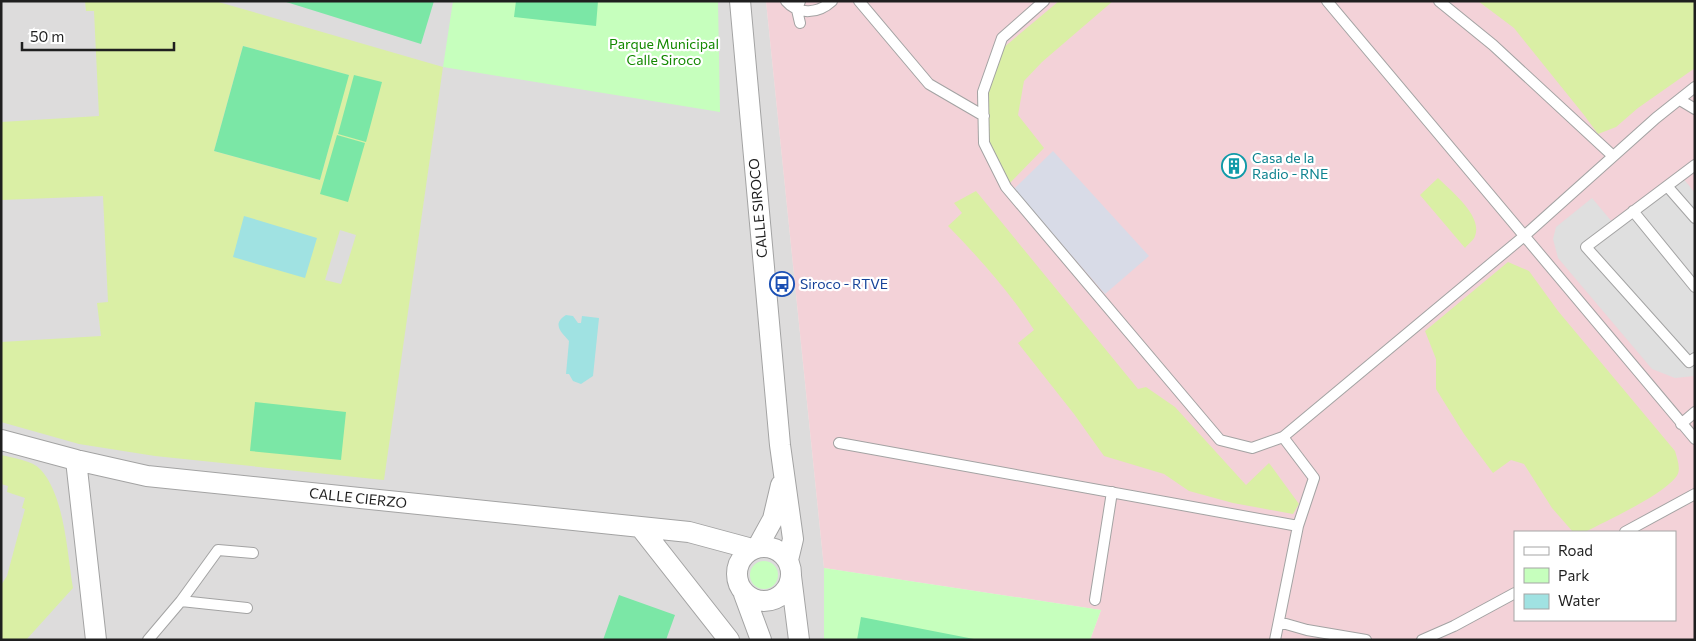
<svg xmlns="http://www.w3.org/2000/svg" width="1696" height="641" font-family="Commissioner,sans-serif">
  <rect width="100%" height="100%" fill="#f1eae4"/>
  <path fill="#dddcdc" d="M1,1H766L824,568V640H1Z"/>
  <path fill="#f3d2d8" fill-rule="evenodd" d="M766,1H1695V640H1090L1101,610L824,568ZM1515,532H1675V620H1515Z"/>
  <path fill="#daefa5" fill-rule="evenodd" d="M85,1H215L443,67L384,480L155,456L79,444L1,422V342L101,336L97,303L108,302L103,196L1,200V122L99,116L94,11H86ZM243,46L348,75L320,180L214,151ZM340,230L356,235L341,284L325,280Z
    M1059,1H1113L1042,62L1024,81L1018,115L1044,148L1006,187L984,143L983,92L997,53Z
    M1478,1H1695V68L1638,108L1616,127L1598,134L1584,115L1514,28Z
    M1438,178C1451,191 1483,216 1475,236C1474,240 1468,244 1465,248L1420,195Z
    M976,191L1138,389L1146,387L1175,407L1246,485L1269,463L1299,504L1293,514L1233,503L1189,491L1164,474L1104,456L1074,414L1018,343L1034,330C1010,292 979,258 948,226L962,213L954,203Z
    M1508,262L1529,271L1558,311L1675,451C1677,459 1682,470 1676,477C1661,496 1608,520 1585,532H1573L1552,508L1524,464L1511,460L1493,473L1464,434L1436,389V359L1425,331Z
    M1,455C13,458 32,460 41,470C65,497 67,553 73,588L26,640H1V585L7,576L25,509L22,508L25,498L7,492L8,486L1,484Z"/>
  <path fill="#c6ffbd" d="M453,1H718L720,112L443,67Z
    M750 575a14 14 0 1 1 28 0a14 14 0 1 1-28 0Z
    M824,568L1101,610L1090,640H824Z"/>
  <path fill="#7be7a6" d="M283,1H434L421,44Z
    M516,1H598L596,26L514,17Z
    M243,46L349,75L320,180L214,151Z
    M354,75L382,82L366,142L338,134Z
    M337,135L365,143L348,202L320,194Z
    M255,402L346,412L341,460L250,451Z
    M619,595L675,615L666,640H603Z
    M861,617L979,640H857Z"/>
  <path fill="#dfdfdf" d="M1678,172L1695,193V376L1675,378L1652,369L1558,258L1553,239L1556,227L1592,198L1613,223Z"/>
  <path fill="#d8dbe7" d="M1053,151L1149,256L1105,294L1014,189Z"/>
  <path fill="#a0e2e2" d="M244,216L317,238L305,278L233,257Z
    M566,315L573,316L578,323H581L582,316L599,318L593,376L581,384L573,381L569,374H566L569,341C562,333 551,324 566,315Z"/>
  <g fill="none" stroke-linecap="round" stroke-linejoin="round">
    <defs>
      <path id="service" d="M786,1C799,16 819,13 832,1
        M800,1L797,10L800,23
        M859,1L929,84L984,116
        M1044,1L1002,38L983,92L984,143L1006,187L1220,440L1252,448L1283,437L1523,237L1656,118L1695,87
        M1327,1L1695,439
        M1439,1L1493,45L1613,156
        M1680,100L1695,109
        M1695,165L1586,247L1689,362L1695,358
        M1667,186L1695,218
        M1633,211L1695,287
        M1681,424L1695,412
        M839,443L1298,526
        M1625,532L1695,494
        M1095,600L1112,492
        M181,601L247,608
        M1279,622L1307,630L1366,640
        M148,640L181,601L218,550L253,553
        M1275,640L1298,526L1314,478L1283,437
        M1422,640L1454,626L1515,593"/>
      <path id="minor" d="M740,1L780,445L793,539L788,560
        M1,440L76,460L147,476L689,532L752,549
        M76,460L96,640
        M641,528L729,640
        M737 574a27 27 0 1 1 54 0a27 27 0 1 1-54 0Z
        M757,548L773,519L781,485
        M791,576L799,640
        M744,594L761,640"/>
    </defs>
    <use href="#service" stroke="#a3a3a3" stroke-width="12"/>
    <use href="#minor" stroke="#a3a3a3" stroke-width="22"/>
    <use href="#service" stroke="#fff" stroke-width="10"/>
    <use href="#minor" stroke="#fff" stroke-width="20"/>
  </g>
  <defs>
    <symbol id="building-ring" viewBox="-11 -11 22 22"><circle r="9.5" fill="#fff" stroke="#0f9aa8" stroke-width="1.5"/><path d="M-4-6H4V6H1V3H-1V6H-4ZM-2.5-4.3h1.7v1.8h-1.7ZM.8-4.3h1.7v1.8H.8ZM-2.5-1h1.7V.8h-1.7ZM.8-1h1.7V.8H.8Z" fill="#0f9aa8"/></symbol>
    <symbol id="bus-ring" viewBox="-11 -11 22 22"><circle r="9.5" fill="#fff" stroke="#1a4fb4" stroke-width="1.5"/><path d="M-5-6H5V4H4V6H2V4H-2V6H-4V4H-5ZM-3.5-4V0h7V-4ZM-3.5 1.2v1.5H-2V1.2ZM2 1.2v1.5H3.5V1.2Z" fill="#1a4fb4"/></symbol>
  </defs>
  <g fill-rule="evenodd">
    <use href="#building-ring" x="1220" y="152" width="28" height="28"/>
    <use href="#bus-ring" x="768" y="270" width="28" height="28"/>
  </g>
  <g text-anchor="middle" stroke-width="4.5" stroke-linejoin="round" paint-order="stroke">
    <g font-size="14" fill="#138901" stroke="#fff">
      <text x="664" y="49">Parque Municipal<tspan x="664" dy="16">Calle Siroco</tspan></text>
    </g>
    <g font-size="14" fill="#0d838f" stroke="#fff" text-anchor="start">
      <text x="1252" y="163">Casa de la<tspan x="1252" dy="16">Radio - RNE</tspan></text>
    </g>
    <g font-size="14" fill="#1f1f1f" stroke="#fff">
      <text transform="translate(758 208) rotate(-95)" y="5">CALLE SIROCO</text>
      <text transform="translate(358 498) rotate(6)" y="5">CALLE CIERZO</text>
    </g>
    <g font-size="14" fill="#164399" stroke="#fff" text-anchor="start">
      <text x="800" y="289">Siroco - RTVE</text>
    </g>
  </g>
  <rect width="1696" height="641" fill="none" stroke="#1f1f1f" stroke-width="5"/>
  <rect x="1514" y="531" width="162" height="90" fill="#ffffff" stroke="#a5a5a5"/>
  <rect x="1524" y="547" width="25" height="8" fill="#ffffff" stroke="#a5a5a5"/>
  <text x="1558" y="556" font-size="15" fill="#1f1f1f">Road</text>
  <rect x="1524" y="568" width="25" height="15" fill="#c6ffbd" stroke="#a5a5a5"/>
  <text x="1558" y="581" font-size="15" fill="#1f1f1f">Park</text>
  <rect x="1524" y="594" width="25" height="15" fill="#a0e2e2" stroke="#a5a5a5"/>
  <text x="1558" y="606" font-size="15" fill="#1f1f1f">Water</text>
  <path d="M22 42v8h152v-8" fill="none" stroke="#1f1f1f" stroke-width="2.5"/>
  <text x="30" y="42" font-size="15" fill="#1f1f1f" stroke="#ffffff" stroke-width="4" paint-order="stroke">50 m</text>
</svg>
